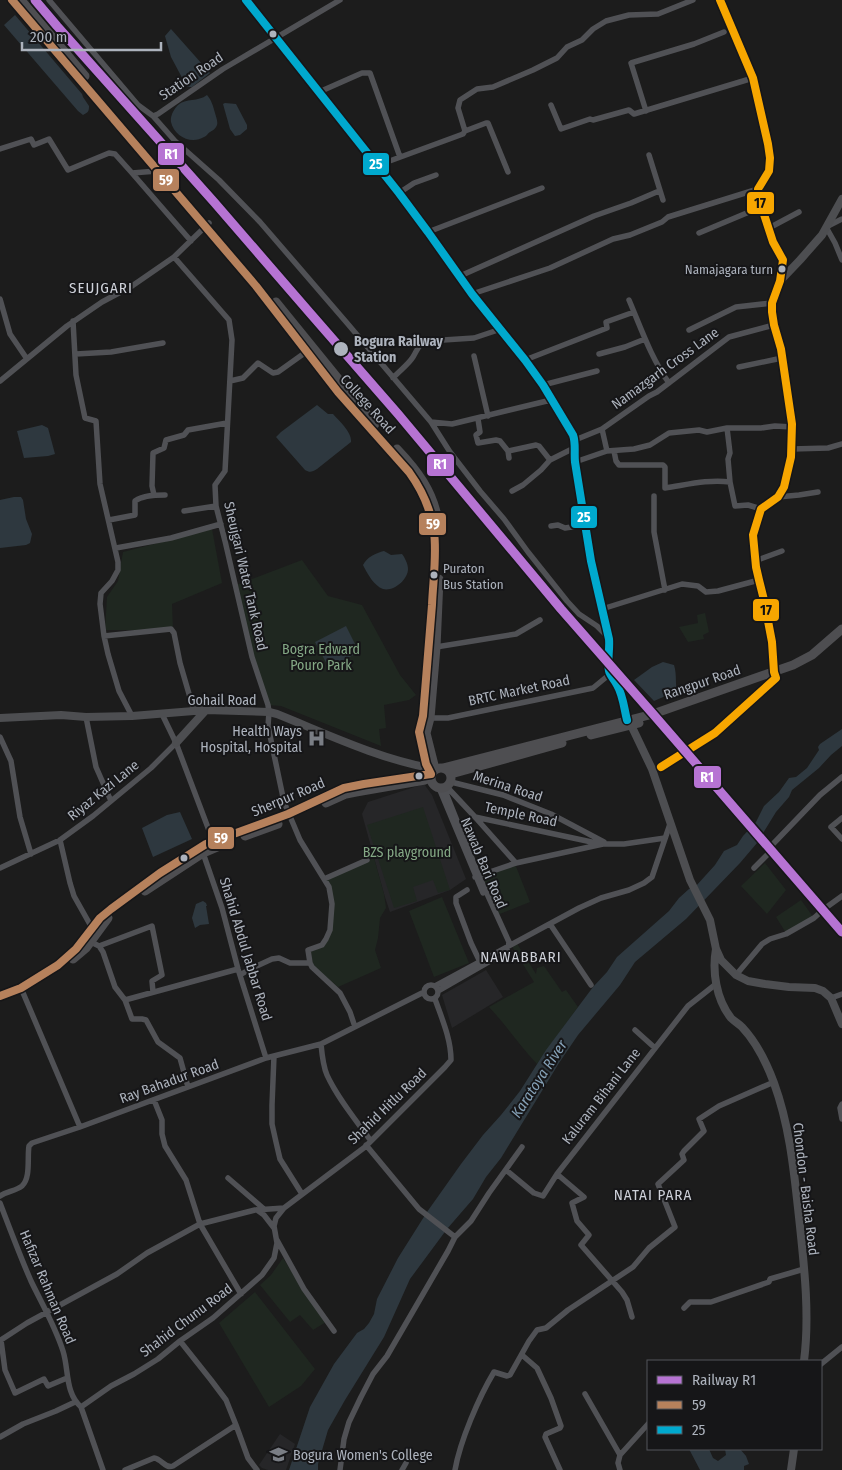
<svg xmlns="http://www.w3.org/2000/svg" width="842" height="1470" font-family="'Fira Sans Condensed',sans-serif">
  <rect width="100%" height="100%" fill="#1c1c1c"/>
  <path fill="#262628" d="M424,784L432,795L466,879L450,890L390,912L384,894L362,814L368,802Z
    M486,970L503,997L452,1028L442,995Z
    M280,1434L295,1444L286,1470H268L262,1468L259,1465Z"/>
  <path fill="#1f2720" d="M212,529L222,583L172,604L173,630H105L107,597L118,581L123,552Z
    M302,560L328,596L362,605L400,675L416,695L409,700L384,705L386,728L379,729L381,746L281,706L268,705L254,662L236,585Z
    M705,613L709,632L703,635L704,639L688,642L679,627L698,623L697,615Z
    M423,807L450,890L438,893L433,880L413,887L417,901L394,908L367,825Z
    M374,858L384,894L386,908L380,918L378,938L375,950L381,968L338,987L313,966L311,952L325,945L330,925V901L325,881Z
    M765,863L786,890L767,914L741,886Z
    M515,864L530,902L497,915L483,877Z
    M442,897L469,963L434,977L409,911Z
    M801,900L814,918L786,933L776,917Z
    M516,942L536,974L537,968L544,966L562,992L566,990L578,1007L537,1064C520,1046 506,1025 489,1007L534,982L511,945Z
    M283,1258L316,1310L326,1322L313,1330L300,1315L290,1322L260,1285L271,1275Z
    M255,1292L315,1369L301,1386L269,1407L219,1323Z"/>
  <path fill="#2e383f" d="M15,15L82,94L83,97L89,106C89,112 88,112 83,115L78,111L4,25Z
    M171,29L210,73L192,87H187L171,57L165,36Z
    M207,95C212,101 213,106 215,113C216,117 219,123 216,127C215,129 212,131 210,132C208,133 207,136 204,137C191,145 174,136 171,122C170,116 174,109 178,105C186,98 198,102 207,95Z
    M225,103L236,104L247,125V129L240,135L235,136L230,129L223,104Z
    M317,405L328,414H333C340,422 352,432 351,442L317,469C312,472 310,473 305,470L276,437L281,432Z
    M42,425L48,428L55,454L48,456L24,458L17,431Z
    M14,497H21L23,500L26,519L32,534L30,543L26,545L0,548V500Z
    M384,551L391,555L402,554C405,558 408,564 408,569C408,580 393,592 383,589C374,586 367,573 363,565C367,557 376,553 384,551Z
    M346,626L359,652L329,668L315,642Z
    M663,662L674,665C677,675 675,682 677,691L654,701L634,680L652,667Z
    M842,729V746L831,755L819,768L792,790L789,797L776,812L757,843L740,863L686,919L635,962L620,985L578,1035L559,1063L501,1158L486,1177L473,1199L447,1229L410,1279L384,1337L345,1400L328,1430L318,1464V1470H289L310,1407L334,1364L357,1333L364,1329L369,1323L374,1314L377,1299L398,1258L427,1212L461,1164L483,1135L501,1115L520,1091L546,1050L593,987L607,972L617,957L669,911L679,898L689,889L696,886L715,865L724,851L737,845L743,836L756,822L764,806L779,792L789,778L796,777L807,768L819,750L818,747L820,744Z
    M180,812L192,839L153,857L142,828L167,815Z
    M203,901L206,903L207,906H206L209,924L200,925L195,928L192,918L196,904Z
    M689,1449H709L713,1458L718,1461L726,1455L725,1449H740L746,1456L749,1464L744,1466V1470H700Z"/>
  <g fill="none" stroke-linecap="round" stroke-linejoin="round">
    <path stroke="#505155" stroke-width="5.5" d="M49,0L138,105L153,116L158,114L223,69L340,0
      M246,0L399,193L428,232L472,294L525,360L543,385L573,435C576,443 574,453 575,462L591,561L609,639C610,649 607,662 609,671C610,676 615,680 617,685C623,695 624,708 627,720
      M319,92L362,73H370L400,157
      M551,105L561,129L590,119L593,120L629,110L634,114L753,78
      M646,111L631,63L694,44L724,32
      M153,116L175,141L219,180L260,222L347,323L431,422L450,452L480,491L504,519L528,552L567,601L579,614L597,626L607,636
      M465,131L486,123H488L508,172
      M0,149L31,139L34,145L49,139L68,170L109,153L115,154L132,173L157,171
      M649,155L663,200
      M376,166L463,134L465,131L458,108L460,100L477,89L493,87L533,70L557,58L567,47L582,40L593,29L606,21L629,15L658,14L693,0
      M132,173L191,241
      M399,193L414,183L436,175
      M842,219L826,227L835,243L842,260
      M769,228L799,212
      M428,232L542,188
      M699,233L761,207
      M174,257L229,320L232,340L225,471L215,485L216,506L225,541L252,657L268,705L269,712L268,726L284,802L300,840L329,887L332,904L330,930L326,939L322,945L308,950L310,963L312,967L340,993L350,1012L355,1027
      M460,276L594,216L631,203L659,191
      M472,294L550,268L613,239L630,235L662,222L668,217L758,189
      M0,299L10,334L27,359
      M629,300C641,328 651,358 669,383
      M73,321L76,375L85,418L96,421L100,484L118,562V570L112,581L101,593L100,604L104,636L108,654L119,691L132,716
      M689,330L736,307L772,303
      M76,354L111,352L163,343
      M599,354L625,347L645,339
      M474,356L488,416
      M525,360L607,328L606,322L634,312
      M739,367L782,358
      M393,378C399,371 408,365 413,357C418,349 418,344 428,341L474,338L501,329
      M0,381L67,326L102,302L132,286L174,257L209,223
      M230,381L243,378L258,363L273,373L278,372L306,352
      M643,383L661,373
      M543,385L597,371
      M478,419L480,432L476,435L478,443L496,440L500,441L508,451L509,458
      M431,422L452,424L551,400
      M727,428L730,453L728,459L730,482L735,506L748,505L761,509
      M602,429L607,451L634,449L650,445L669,433L699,430L707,432L727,428H761L775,426L792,427
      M575,440L602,429L649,396L657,392L729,337L774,325
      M792,449L828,448L842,444
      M508,451L536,445L539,446L550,460
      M614,451L616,461L619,465H663L665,467V488C686,485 708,479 730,482
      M575,462L607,451
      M512,491L523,485L541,470L550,460L574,448
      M154,495L152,486L153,453L164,448L166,440L184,435L188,430L227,423
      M654,496V532L665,590
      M778,497L799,495L818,492
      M184,511L216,506
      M109,520L135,515V501C143,495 156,495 165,495
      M551,526L558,525L565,528L585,525
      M116,548L171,538L221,524
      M755,561L782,551
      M602,609L682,584L698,586L706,592L718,591L759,580
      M104,636L171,629L174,633L180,663L194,711
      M436,647L516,634L540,620
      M162,714L176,743L213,841
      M86,717L96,767L111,801
      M430,718H448L593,688L610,674
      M0,737L11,761L20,817L31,854
      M661,767L715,733L776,678
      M451,782L503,795L551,814L604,842
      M447,787L475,817L601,844
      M439,788L483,893
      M475,817L516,863
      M842,818L831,827L842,839
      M60,840L70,883L74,896L92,928
      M773,844L820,795L842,777
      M202,850L222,908L238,969L266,1058
      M0,868L60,840L93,816L151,768L176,743
      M754,868L770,852
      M475,877L516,863L603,844H624L665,838
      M324,879L367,860
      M467,890L456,897V903L471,943L481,964
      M550,924L591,985
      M89,941L99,946L103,952L115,987L125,1000L132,1019H142L146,1020L158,1042L180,1058L188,1087
      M99,946L152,926L162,975L152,981L153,992
      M240,975L250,969L272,959L279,958L290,963H310
      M736,975L762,944L770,939L786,934L814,918L824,909L842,896
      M424 992a7 7 0 1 1 14 0a7 7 0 1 1-14 0Z
      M435,986L579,908L601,898L629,890L644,883L652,877L670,824
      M21,988L80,1127
      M438,991L497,957C503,953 509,950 509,942L479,876L444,788
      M831,998L842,994
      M125,1000L238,969
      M635,1030L655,1048
      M321,1044C322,1055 323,1066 327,1075C338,1099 356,1120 371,1141
      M274,1056L272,1105V1124L276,1142L280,1159L302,1194
      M154,1100L162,1120V1134L165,1146L186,1180L200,1224L241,1294
      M842,1104L840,1108L842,1119
      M366,1145L419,1209L455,1237
      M506,1170L534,1193L543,1196L557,1174L688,1006L716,984
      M557,1174L584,1197L572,1203L577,1221L589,1235L581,1245L622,1292L627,1300L632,1317
      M228,1178L264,1209
      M0,1196C7,1191 16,1191 22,1186C31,1178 27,1157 29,1146L32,1143L80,1127L266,1058L321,1044L424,992
      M0,1203C10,1229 20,1256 31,1281C42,1304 55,1326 63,1351C69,1370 65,1393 81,1407L103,1470
      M257,1210L264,1215L274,1228
      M277,1240L304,1289L334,1331
      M684,1308L690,1302H711L769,1282L770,1279L804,1269
      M180,1341L211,1380L226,1400L236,1425L248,1458L257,1470
      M522,1355L537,1368L551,1398L561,1426L560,1428L546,1434L545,1437L560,1470
      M821,1364L842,1347
      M67,1378L48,1386L44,1379L15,1393L5,1370L1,1340L27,1323L117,1274L147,1253L200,1224L255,1210L284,1208
      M585,1394L620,1455
      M81,1407L111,1386L134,1374L158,1359L180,1341L213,1318L262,1275L274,1258L277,1243L274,1226L276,1218L284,1208L365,1147L445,1067L451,1060C451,1039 442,1019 435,999
      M0,1437L23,1424L56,1411L75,1402
      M125,1470L154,1458C162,1459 165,1469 173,1466L236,1425
      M340,1470L344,1439L349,1422L361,1397L373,1374L387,1356L448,1251L455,1237L471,1221L489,1193L522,1147
      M402,1470L406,1463
      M455,1470C460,1441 479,1397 494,1372L507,1376L510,1375L529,1341L537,1330L546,1328L568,1310L633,1267L649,1248L675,1227L658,1184L684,1160L682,1154L684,1151L704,1131L699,1119L719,1106L774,1082
      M620,1470L618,1463L620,1455L648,1424"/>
    <path stroke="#4d4e51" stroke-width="8" d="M720,0L753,78L768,144L770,158L769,171L758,189V196L773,242L783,260L780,281L772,303V312L774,325L781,349L792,424L791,457L784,487L778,497L761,509L753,535L759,580L764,600L772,642L774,672
      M780,281L800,260L822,235L842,199
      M0,718L61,715L86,717L132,716L206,710L269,712L277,714C327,734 377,758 430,768
      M631,725L652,769L690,880L710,920L716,949L721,960L736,975L748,981L765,984L789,987L815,988L823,991L831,998L842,1024
      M176,743L206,710
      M716,949C712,971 716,999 731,1018C734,1021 739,1024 742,1027C756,1042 767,1064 774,1083C790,1127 794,1172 799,1217C804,1265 810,1314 804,1361
      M791,1470L794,1449"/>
    <path stroke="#4e4e51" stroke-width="9" d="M21,0L85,76
      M276,302L375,424
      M397,449C417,470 433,491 438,521
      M591,735L639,723
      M431 778a10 10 0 1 1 20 0a10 10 0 1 1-20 0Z
      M443,768L653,714L747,681L793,665L812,655L842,629
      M435,769L426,733L430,718L436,647L439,579
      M451,774L562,743
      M326,803L346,794L356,792L425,780
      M245,836L278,824
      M145,891L203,853L224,844
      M73,959L86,948L108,918
      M0,996L21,988L58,965L76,949L100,918L111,909L160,873L206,844L288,814L344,788L364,784L431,774L426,764L419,732L423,716C426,679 429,642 432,605C433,581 437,555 434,532C431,509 422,490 409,472L338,392L256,286L12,0"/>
    <defs>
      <path id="bus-1" d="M0,996L21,988L58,965L76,949L100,918L111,909L160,873L206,844L288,814L344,788L364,784L431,774L426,764L419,732L423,716C426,679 429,642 432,605C433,581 437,555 434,532C431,509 422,490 409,472L338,392L256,286L12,0"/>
      <path id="bus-2" d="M246,0L399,193L428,232L472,294L525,360L543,385L573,435C576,443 574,453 575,462L591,561L609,639C610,649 607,662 609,671C610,676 615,680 617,685C623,695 624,708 627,720"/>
      <path id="bus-3" d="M661,767L715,733L776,678L774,672L772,642L764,600L759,580L756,567L753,535L761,509L778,497L784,487L791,457L792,424L781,349L774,325L772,312V303L780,281L783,260L773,242L758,196V189L769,171L770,158L768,144L753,78L720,0"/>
    </defs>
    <use href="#bus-1" stroke="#161618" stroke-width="11"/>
    <use href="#bus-2" stroke="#161618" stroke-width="11"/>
    <use href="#bus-3" stroke="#161618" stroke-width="11"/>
    <use href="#bus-1" stroke="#b6815c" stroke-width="8"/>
    <use href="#bus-2" stroke="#00a9ce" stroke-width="8"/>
    <use href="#bus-3" stroke="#f7a600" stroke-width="8"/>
    <defs>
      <path id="rail-1" d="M35,0L57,26L214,202L310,313L398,414L561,609L653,714L842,932"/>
    </defs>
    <use href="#rail-1" stroke="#161618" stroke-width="12"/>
    <use href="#rail-1" stroke="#b673d3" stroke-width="9"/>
  </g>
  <defs>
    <symbol id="hospital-bare" viewBox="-9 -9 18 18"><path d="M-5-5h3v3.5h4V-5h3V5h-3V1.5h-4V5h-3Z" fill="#7a7e85" stroke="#161618" stroke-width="2.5" paint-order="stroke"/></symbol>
    <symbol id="university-bare" viewBox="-9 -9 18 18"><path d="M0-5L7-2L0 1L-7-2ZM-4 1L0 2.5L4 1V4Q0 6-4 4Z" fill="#7a7e85" stroke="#161618" stroke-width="2.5" paint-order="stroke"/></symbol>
  </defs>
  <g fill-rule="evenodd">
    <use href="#hospital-bare" x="304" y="726" width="25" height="25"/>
    <use href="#university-bare" x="266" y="1442" width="25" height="25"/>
  </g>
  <g fill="#adb3bd" stroke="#161618" stroke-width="2">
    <circle cx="273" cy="34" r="4.5"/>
    <circle cx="782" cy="269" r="4.5"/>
    <circle cx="341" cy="349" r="8"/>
    <circle cx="434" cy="575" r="4.5"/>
    <circle cx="419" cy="776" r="4.5"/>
    <circle cx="184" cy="858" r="4.5"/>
  </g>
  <g text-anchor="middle" stroke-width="4" stroke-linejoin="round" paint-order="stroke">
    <g font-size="13" fill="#adb3bd" stroke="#161618" text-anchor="end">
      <text x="773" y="274">Namajagara turn</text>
      <text x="443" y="573" text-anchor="start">Puraton<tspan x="443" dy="16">Bus Station</tspan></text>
    </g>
    <g font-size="14" fill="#adb3bd" stroke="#161618">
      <text transform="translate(191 76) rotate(-34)" y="5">Station Road</text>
      <text transform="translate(665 368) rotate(-36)" y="5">Namazgarh Cross Lane</text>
      <text transform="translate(368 404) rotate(48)" y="5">College Road</text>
      <text transform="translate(246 576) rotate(77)" y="5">Sheujgari Water Tank Road</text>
      <text transform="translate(702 682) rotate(-19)" y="5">Rangpur Road</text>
      <text transform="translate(519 690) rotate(-12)" y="5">BRTC Market Road</text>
      <text x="222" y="705">Gohail Road</text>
      <text transform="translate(508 786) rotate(18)" y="5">Merina Road</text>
      <text transform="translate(103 790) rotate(-39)" y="5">Riyaz Kazi Lane</text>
      <text transform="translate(288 797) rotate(-23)" y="5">Sherpur Road</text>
      <text transform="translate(521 814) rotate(12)" y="5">Temple Road</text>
      <text transform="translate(484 863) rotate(67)" y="5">Nawab Bari Road</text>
      <text transform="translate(246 949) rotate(73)" y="5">Shahid Abdul Jabbar Road</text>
      <text transform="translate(169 1081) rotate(-20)" y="5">Ray Bahadur Road</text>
      <text transform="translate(601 1096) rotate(-52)" y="5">Kaluram Bihani Lane</text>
      <text transform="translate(387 1106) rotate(-44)" y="5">Shahid Hitlu Road</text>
      <text transform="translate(806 1189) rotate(83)" y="5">Chondon - Baisha Road</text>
      <text transform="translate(48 1287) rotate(67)" y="5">Hafizar Rahman Road</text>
      <text transform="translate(186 1320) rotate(-37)" y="5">Shahid Chunu Road</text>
    </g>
    <g font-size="14" font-weight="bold" fill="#adb3bd" stroke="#161618" text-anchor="start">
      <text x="354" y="346">Bogura Railway<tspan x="354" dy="16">Station</tspan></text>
    </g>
    <g font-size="14" fill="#84a885" stroke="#161618">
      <text x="321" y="654">Bogra Edward<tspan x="321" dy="16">Pouro Park</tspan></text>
      <text x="407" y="857">BZS playground</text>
    </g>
    <g font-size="14" fill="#adb3bd" stroke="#161618" text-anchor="end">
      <text x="302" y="736">Health Ways<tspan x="302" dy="16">Hospital, Hospital</tspan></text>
      <text x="293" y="1460" text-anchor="start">Bogura Women's College</text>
    </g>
    <g font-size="15" letter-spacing="1" fill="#ced1d9" stroke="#161618">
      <text x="101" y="293">SEUJGARI</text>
      <text x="521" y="962">NAWABBARI</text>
      <text x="653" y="1200">NATAI PARA</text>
    </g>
    <g font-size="15" font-style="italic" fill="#85a1b7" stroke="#161618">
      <text transform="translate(539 1079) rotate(-57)" y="5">Karatoya River</text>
    </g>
  </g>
  <g stroke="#161618" stroke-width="2">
    <rect x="157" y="142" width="28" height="24" rx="5" fill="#b673d3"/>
    <rect x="362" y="152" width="28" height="24" rx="5" fill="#00a9ce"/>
    <rect x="152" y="168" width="28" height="24" rx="5" fill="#b6815c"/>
    <rect x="746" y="191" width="29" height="24" rx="5" fill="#f7a600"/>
    <rect x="426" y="453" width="29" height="24" rx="5" fill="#b673d3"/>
    <rect x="570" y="505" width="28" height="24" rx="5" fill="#00a9ce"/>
    <rect x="418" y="512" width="29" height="24" rx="5" fill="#b6815c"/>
    <rect x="752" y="598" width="28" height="24" rx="5" fill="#f7a600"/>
    <rect x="693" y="765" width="29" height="24" rx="5" fill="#b673d3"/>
    <rect x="207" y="826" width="28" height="24" rx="5" fill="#b6815c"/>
  </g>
  <g font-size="14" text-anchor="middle" font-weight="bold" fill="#fff">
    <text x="171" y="159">R1</text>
    <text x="376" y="169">25</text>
    <text x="166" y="185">59</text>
    <text x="440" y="469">R1</text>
    <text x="584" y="522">25</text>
    <text x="433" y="529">59</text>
    <text x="707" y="782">R1</text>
    <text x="221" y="843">59</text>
  </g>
  <g font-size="14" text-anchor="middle" font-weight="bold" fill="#111">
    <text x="760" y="208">17</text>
    <text x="766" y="615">17</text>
  </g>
  <rect x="647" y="1360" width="175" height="90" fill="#161618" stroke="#52555a"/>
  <rect x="657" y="1376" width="25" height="8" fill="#b673d3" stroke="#52555a"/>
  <text x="692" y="1385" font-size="15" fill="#adb3bd">Railway R1</text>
  <rect x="657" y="1401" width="25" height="8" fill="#b6815c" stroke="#52555a"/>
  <text x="692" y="1410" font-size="15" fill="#adb3bd">59</text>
  <rect x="657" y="1426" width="25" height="8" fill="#00a9ce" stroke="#52555a"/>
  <text x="692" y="1435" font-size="15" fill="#adb3bd">25</text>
  <path d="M22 42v8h139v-8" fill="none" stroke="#adb3bd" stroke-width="2.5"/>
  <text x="30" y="42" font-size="15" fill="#adb3bd" stroke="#161618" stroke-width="4" paint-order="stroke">200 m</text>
</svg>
